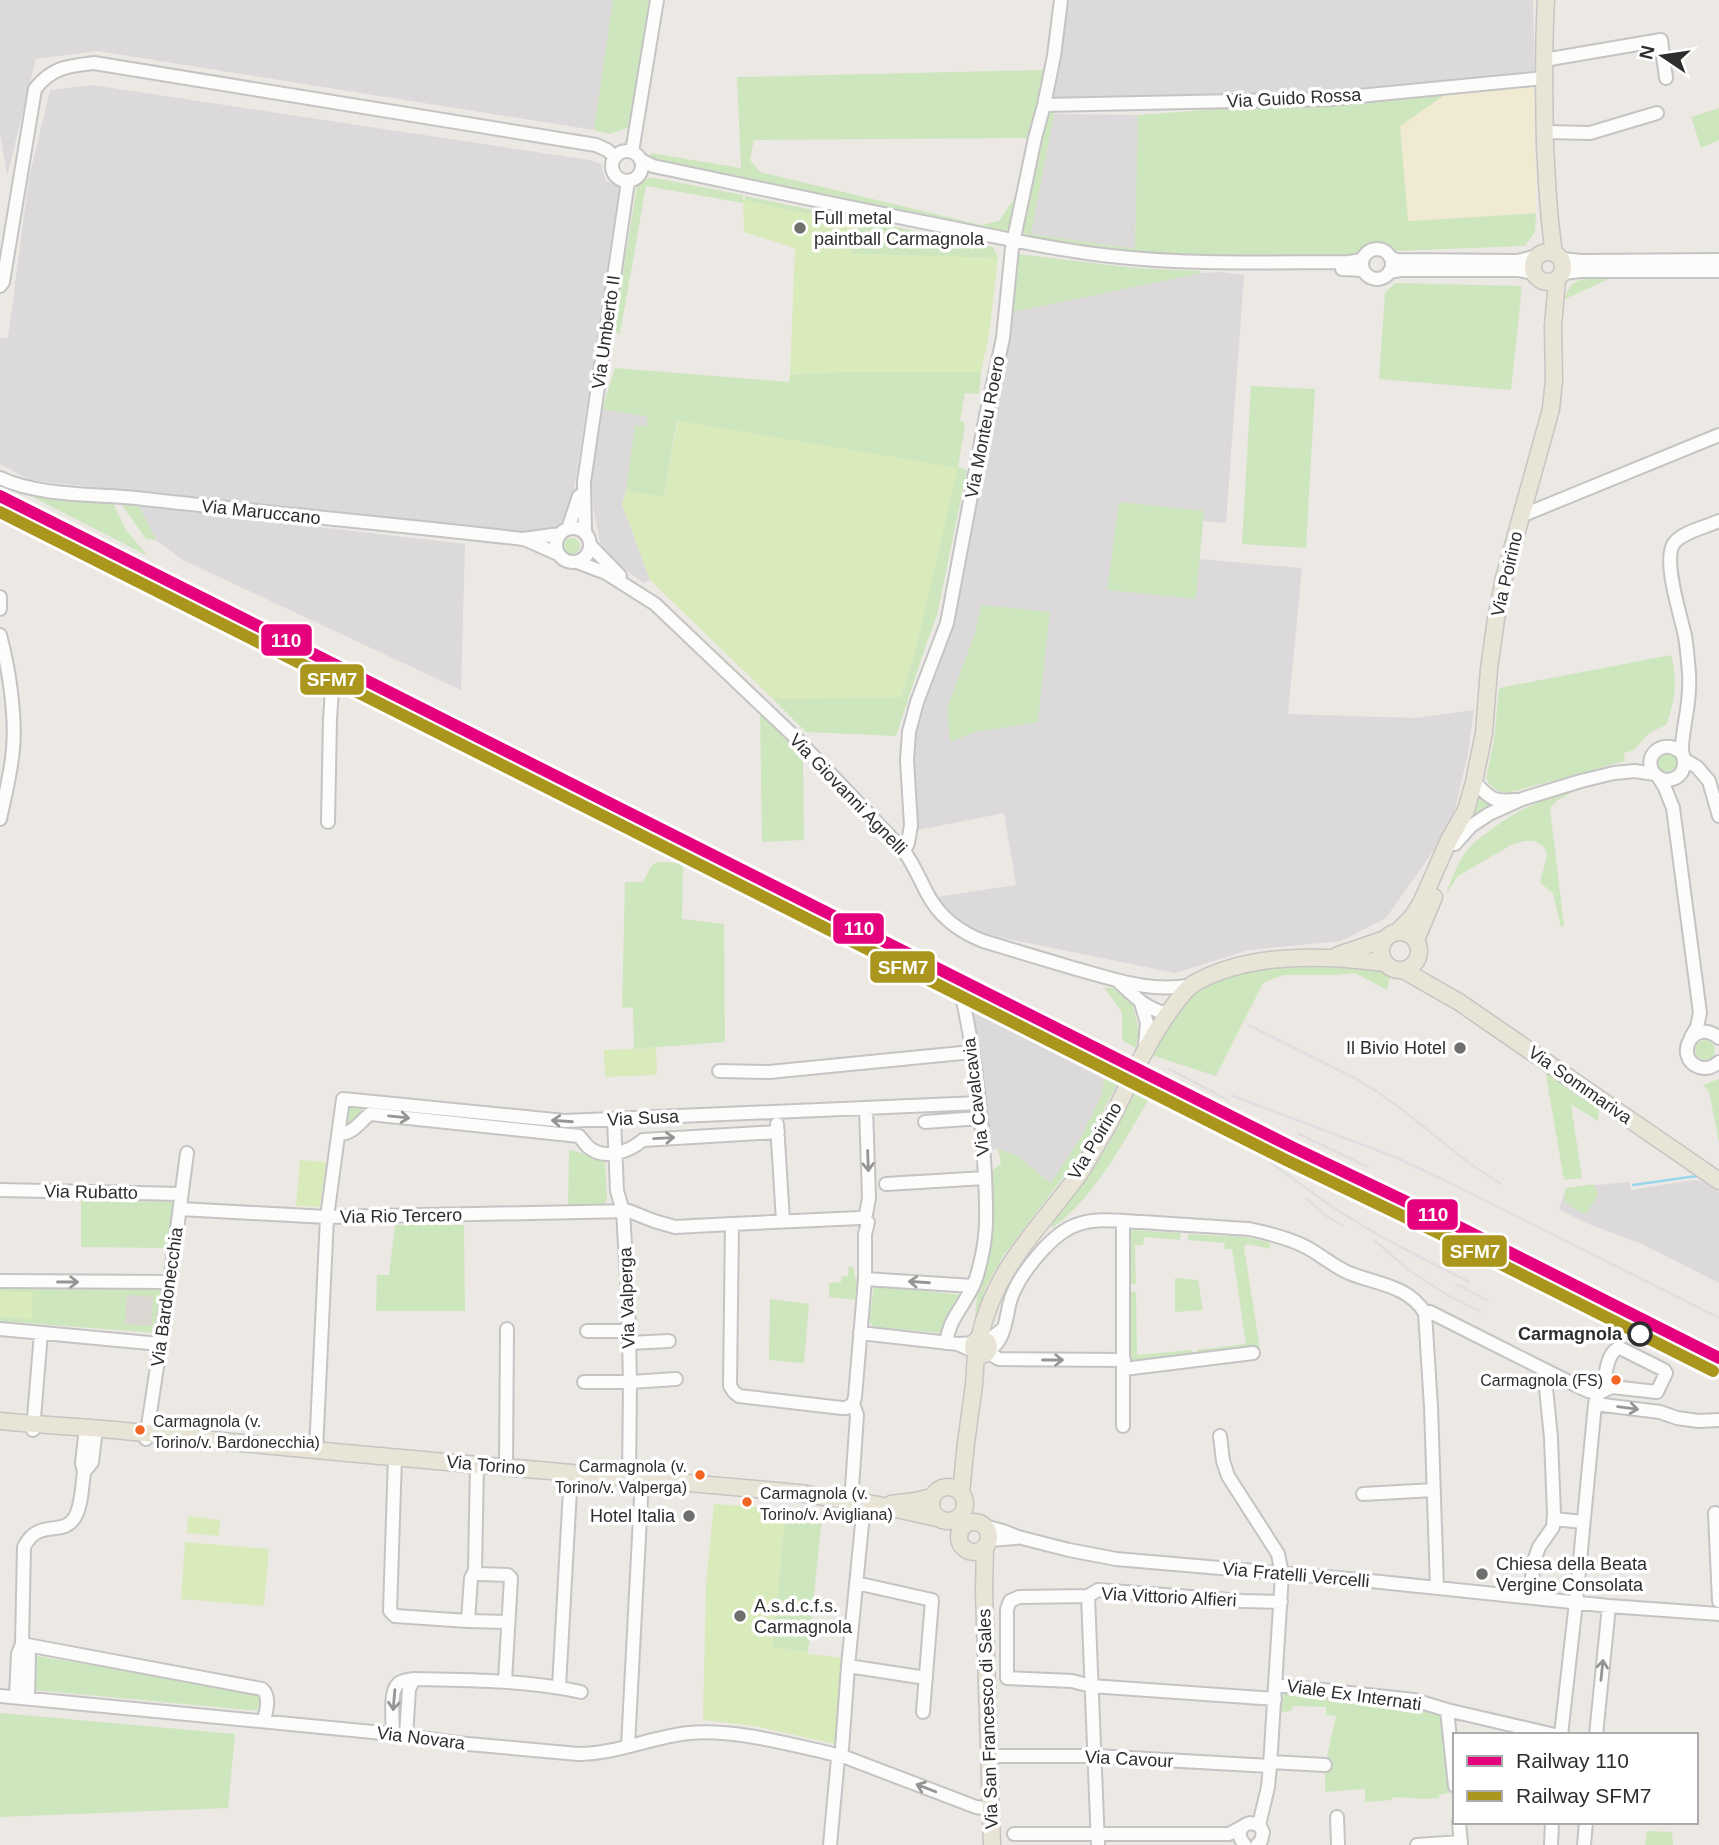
<svg xmlns="http://www.w3.org/2000/svg" width="1719" height="1845" font-family="Arial,sans-serif">
  <rect width="100%" height="100%" fill="#ece8e4"/>
  <path fill="#dcd9db" d="M0,0H652L610,134L594,130L97,51L36,59L7,176L0,133Z
    M1064,0H1533L1535,77L1319,94L1311,91L1215,97L1047,102Z
    M92,85L589,160L601,164L606,181L619,187L573,498L564,521L549,533L530,535L458,528L30,480L0,464V338H8L29,178L50,90Z
    M1054,114L1138,115L1135,249L1031,234Z
    M1221,272L1244,275L1226,523L1203,521L1199,559L1302,568L1288,714L1416,718L1474,710L1468,754L1451,826L1386,918L1341,941L1249,950L1175,973L989,935L970,928L953,919L936,897L1016,885L1004,813L918,830L913,804L910,761L918,714L951,622L1009,313L1201,273Z
    M602,409L648,416L646,427L635,426L626,491L622,504L650,580L644,583L616,563L600,543L593,505L591,474Z
    M139,506L465,544L461,690L183,560L156,540Z
    M968,995L1122,1075L1079,1157L1056,1186L1017,1156L998,1149L989,1150Z
    M1693,1180L1703,1181L1719,1192V1283L1642,1244L1586,1223L1559,1209L1566,1188L1629,1182L1631,1190Z"/>
  <path fill="#cee6be" d="M613,0H652L632,126L610,134L594,130Z
    M1044,70L1029,138L754,140L750,160L760,172L981,225L999,221L1018,193L1012,229L1002,235L659,164L650,159L651,153L741,168L737,77Z
    M1449,92L1408,221L1536,213L1535,232L1525,246L1396,251C1381,242 1367,239 1356,254L1208,258L1135,255L1027,238L1023,230L1037,159L1048,114L1052,112L1054,114L1031,234L1135,249L1138,115Z
    M1719,108V140L1701,148L1691,117Z
    M648,178H655L743,195V203L646,186L620,334L613,330L637,187Z
    M745,196L993,247L998,258L851,254L745,201Z
    M1018,254L1135,268L1201,271V273L1009,313Z
    M1613,277L1565,299C1571,273 1592,279 1613,277Z
    M1395,283L1522,286L1511,390L1379,379L1385,293Z
    M615,368L789,382L790,375L842,372H981L979,394L965,393L960,421L964,422L965,426L958,467L967,470L937,615L926,645L896,736L806,732L773,699L901,697L916,648L957,468L677,421L664,497L626,491L635,425L646,427L648,417L602,409Z
    M1251,386L1315,389L1306,548L1242,544Z
    M27,494L113,503L126,530L148,556Z
    M1119,502L1204,511L1196,599L1107,590Z
    M122,505L139,506L156,540L146,539Z
    M564 546a8 8 0 1 1 16 0a8 8 0 1 1-16 0Z
    M981,605L1050,612L1038,722L975,732L950,742L947,709L975,633Z
    M1671,655C1678,678 1675,703 1666,725L1649,733L1634,750L1624,753L1625,761L1508,793L1498,791L1490,785L1486,778L1494,740L1499,688Z
    M760,712L803,758L804,840L762,842Z
    M1657 762a10 10 0 1 1 20 0a10 10 0 1 1-20 0Z
    M1575,791L1558,800L1550,808L1564,926L1561,927L1553,893L1540,883L1547,855L1544,847L1535,841H1524L1511,845L1458,876L1446,894C1452,878 1459,858 1471,846C1475,841 1482,836 1488,832C1515,811 1542,798 1575,791Z
    M1477,793L1487,802L1492,804L1493,807L1466,827Z
    M658,862L683,863L682,919L724,924L725,1042L634,1049L633,1008L622,1007L625,882H643L652,865Z
    M1327,962L1377,970L1390,977L1387,990L1355,973L1332,975H1283L1263,983L1216,1076L1148,1054L1190,993L1238,967Z
    M1104,988H1113L1133,1005L1139,1031L1136,1048L1122,1040V1012Z
    M1695 1050a10 10 0 1 1 20 0a10 10 0 1 1-20 0Z
    M1107,1066L1122,1075L1079,1157L1003,1256L986,1287L977,1319L975,1318L977,1296L981,1289L987,1263L991,1228L990,1173L1001,1163L998,1149L1017,1156L1051,1183L1080,1139L1101,1096Z
    M1545,1070L1599,1109L1598,1121L1571,1104L1582,1178L1564,1180Z
    M1719,1079V1143L1709,1091L1703,1085Z
    M1134,1087L1150,1097C1126,1139 1092,1201 1052,1228L1051,1223C1087,1178 1116,1143 1134,1087Z
    M346,1106L362,1107C360,1119 354,1123 343,1127Z
    M569,1150C583,1152 592,1159 605,1161L607,1199L604,1206H568Z
    M1594,1184L1598,1195L1586,1214L1574,1209L1564,1200L1566,1188Z
    M81,1200L174,1202L167,1248L81,1247Z
    M395,1225H464L465,1311H376L377,1275H389Z
    M1130,1230L1181,1233L1180,1240L1144,1237L1143,1245H1135L1136,1284H1130Z
    M1188,1234L1244,1237L1269,1242L1271,1249L1247,1244L1244,1247L1260,1349L1197,1355V1350L1246,1344L1232,1249H1225L1224,1243L1188,1240Z
    M849,1266L854,1268L855,1278H858L856,1300L829,1297V1283L841,1282L842,1276H848Z
    M1175,1278L1198,1280L1203,1310L1175,1312Z
    M875,1286H879L961,1295L948,1315L941,1333L873,1327L869,1321L873,1291Z
    M0,1287L161,1289L155,1333L0,1321Z
    M1130,1291L1136,1292L1137,1355L1192,1350V1356L1131,1363Z
    M770,1299L809,1304L804,1363L769,1360Z
    M786,1509L822,1518L808,1652L772,1647Z
    M37,1656L262,1692L259,1711L34,1690Z
    M1284,1692L1400,1704L1442,1713L1449,1793L1439,1795V1798L1425,1799L1393,1797L1392,1800L1365,1802V1789L1325,1792V1765L1336,1716L1326,1715V1707L1294,1706L1291,1711L1281,1712Z
    M0,1713L235,1734L228,1808L0,1817Z
    M1647,1831L1672,1832L1673,1845H1645Z"/>
  <path fill="#f0ead3" d="M1534,82L1536,213L1408,221L1400,126L1459,85Z"/>
  <path fill="#d9eabb" d="M743,200L856,224L852,254L998,258L989,334L981,372H842L790,375L795,248L744,232Z
    M678,421L958,468L916,648L901,697L773,699L650,580L622,504L626,491L664,497Z
    M656,1048L657,1075L605,1077L604,1050Z
    M300,1160L326,1162L320,1207L296,1206Z
    M0,1291L33,1292L32,1319L0,1317Z
    M714,1504L786,1509L772,1647L808,1652V1654L844,1658L835,1744L755,1726L703,1720L706,1585Z
    M188,1516L220,1520L219,1536L187,1533Z
    M185,1542L269,1549L264,1606L181,1599Z"/>
  <path fill="#dad6d2" d="M127,1295L153,1297L151,1326L125,1324Z"/>
  <g fill="none" stroke-linecap="round" stroke-linejoin="round">
    <path stroke="#99d6ec" stroke-width="2.5" d="M1633,1185L1689,1177L1702,1176"/>
    <defs>
      <path id="minor" d="M1544,60L1661,40L1666,78
        M1044,105L1328,99L1544,78
        M1545,132L1590,133L1657,113
        M612 166a15 15 0 1 1 30 0a15 15 0 1 1-30 0Z
        M632,152L657,0
        M641,160L653,166C744,185 836,205 928,223C989,235 1049,249 1111,256C1190,265 1269,262 1349,262L1362,260
        M1362 264a15 15 0 1 1 30 0a15 15 0 1 1-30 0Z
        M1391,258L1397,260L1518,261L1537,256
        M1562,259L1581,261L1719,260
        M1342,269L1363,270
        M1389,272L1401,270H1518L1534,273
        M1563,273L1581,271H1719
        M0,286L3,282L35,89C52,67 68,66 94,63L596,145L607,150L615,157
        M0,478C37,496 95,494 136,498C265,513 394,524 523,539L560,534
        M0,504L307,658L318,667L328,677L332,689L330,719L328,822
        M1521,516L1719,435
        M556 545a17 17 0 1 1 34 0a17 17 0 1 1-34 0Z
        M568,529L579,496
        M585,533L584,482L628,181
        M524,539L558,554
        M590,545L620,576
        M577,562L606,573L655,604L798,740L904,851C914,865 920,880 928,895C940,917 960,932 983,941C1013,950 1043,959 1073,968C1110,978 1152,994 1191,985
        M0,597V609
        M0,635C9,668 16,716 13,749C11,773 5,796 0,819
        M492,752L613,813L649,835L813,917L957,991L962,996C975,1055 982,1116 985,1176C986,1202 988,1229 982,1255C979,1269 976,1283 968,1295C958,1314 949,1321 946,1343
        M1683,755C1668,736 1642,753 1653,772C1656,776 1661,779 1666,780C1674,780 1681,776 1683,769C1686,762 1682,756 1682,748C1682,740 1684,730 1685,722C1688,706 1690,689 1689,673C1688,661 1687,648 1685,636C1681,616 1661,557 1675,542C1685,531 1706,527 1719,521
        M1685,760L1697,767L1709,781L1719,816
        M1659,778L1665,788L1673,808L1700,1013L1697,1027L1691,1037
        M1474,782C1490,797 1490,802 1515,800
        M1455,844L1471,826L1489,814L1522,799L1581,781L1614,773L1635,771L1655,774
        M904,851L908,843L911,825L907,760L909,732L917,702L947,623L986,416L1003,338L1012,248L1035,138L1044,105L1054,56L1061,0
        M1119,982C1135,997 1145,1008 1167,1014
        M1141,1003L1147,1023L1145,1046
        M1719,1038C1693,1016 1673,1058 1699,1067C1707,1070 1713,1067 1719,1062
        M719,1071L769,1072L972,1052
        M866,1108L869,1198L866,1214
        M614,1119L617,1191L623,1211L628,1295L630,1384L629,1478
        M925,1122L980,1118
        M777,1124L783,1221
        M338,1134C354,1134 359,1122 370,1114L579,1136C583,1140 586,1146 591,1149C607,1160 630,1151 643,1140L778,1132
        M886,1184L985,1178
        M0,1190L181,1194
        M180,1209L327,1217L629,1211L654,1221L675,1227L732,1224
        M860,1218L732,1224L730,1386L734,1392L739,1396L842,1408H846L853,1404L855,1397L865,1279V1234L868,1222
        M1123,1221V1426
        M865,1279L973,1286
        M0,1281L170,1282
        M1425,1313L1431,1407L1437,1588
        M1004,1328C1008,1316 1008,1302 1014,1291C1024,1269 1053,1233 1076,1225C1096,1217 1119,1221 1140,1222C1177,1224 1213,1227 1249,1229C1268,1233 1289,1238 1306,1247C1321,1255 1333,1266 1349,1273C1376,1284 1408,1285 1425,1313L1430,1312L1561,1378L1588,1391L1599,1393
        M0,1329L160,1344
        M587,1331H629
        M860,1333L958,1344
        M986,1342L1004,1328C1001,1339 997,1345 987,1352L999,1359L1124,1360
        M629,1343L669,1341
        M975,1352L958,1344L975,1343
        M1124,1369L1253,1353
        M584,1382H630L676,1379
        M1599,1393L1612,1387L1657,1392
        M1595,1404L1660,1412L1677,1418L1698,1421L1719,1420
        M86,1428L82,1463L84,1472L92,1462L96,1429
        M33,1430L41,1333
        M1220,1436L1223,1461L1228,1476L1278,1554L1282,1574L1270,1766L1268,1787L1259,1825
        M146,1439L170,1282L187,1153
        M316,1451L327,1217L343,1099L565,1121L978,1103
        M395,1457L390,1611L395,1616L468,1621
        M477,1464L475,1571L471,1578L468,1621L508,1622
        M506,1467L507,1329
        M84,1472C82,1485 82,1505 75,1517C63,1538 39,1517 24,1547L22,1644L262,1689C271,1697 266,1711 264,1721
        M1363,1494L1434,1490
        M851,1502L857,1415L853,1404
        M1715,1513L1719,1601
        M1554,1519L1583,1522
        M984,1526L1003,1531L1018,1537L1069,1550L1116,1559L1371,1581L1609,1606L1719,1614
        M988,1540L1016,1538
        M475,1571L479,1574L508,1575L511,1578L505,1681
        M856,1583L932,1600L923,1712
        M1088,1596L1098,1845
        M1530,1597L1534,1561L1539,1547L1553,1527L1554,1514L1551,1438L1546,1388L1548,1372
        M848,1666L926,1678
        M1276,1685L1414,1700L1447,1710L1555,1735
        M559,1687L571,1472
        M0,1696L393,1734L457,1743L578,1754C616,1754 651,1737 689,1733C736,1729 788,1744 833,1754L838,1758L845,1757L976,1807L990,1809
        M16,1697L18,1654L22,1644L29,1653L28,1698
        M1275,1699L1091,1686L1072,1681L1007,1678V1609L1010,1601L1019,1597L1088,1596L1098,1590L1243,1601L1281,1602
        M1447,1710L1455,1786
        M393,1734C393,1722 389,1692 398,1684C402,1680 408,1680 414,1679C470,1680 526,1680 581,1692
        M1561,1735L1576,1602L1595,1404C1597,1396 1602,1389 1604,1381C1607,1369 1607,1355 1618,1348L1622,1349L1664,1370L1666,1373L1657,1392
        M1596,1735L1609,1606
        M406,1736L409,1689L414,1679
        M628,1746L642,1479
        M988,1756H1095L1270,1766
        M1271,1762L1325,1765
        M1337,1817L1338,1845
        M1459,1822L1461,1845
        M1014,1834H1229L1242,1827
        M830,1845L838,1758L842,1749L848,1666L864,1504
        M1245,1845C1237,1837 1238,1826 1250,1823L1259,1825L1263,1832L1261,1841L1257,1845
        M1417,1845L1461,1842
        M1551,1845L1552,1822
        M1584,1845L1586,1822"/>
      <path id="major" d="M1546,0C1543,48 1544,97 1545,145C1547,181 1548,217 1554,252
        M1533 267a15 15 0 1 1 30 0a15 15 0 1 1-30 0Z
        M1381 951a19 19 0 1 1 38 0a19 19 0 1 1-38 0Z
        M1397,932L1412,917L1421,903L1449,840L1466,810L1474,782L1484,733L1489,669L1496,619L1504,578L1551,409L1554,380L1553,326L1557,280
        M1416,940L1434,897
        M1338,955L1385,939
        M1403,970L1459,1002L1719,1181
        M973 1347a8 8 0 1 1 16 0a8 8 0 1 1-16 0Z
        M979,1340C995,1265 1040,1229 1082,1170C1090,1157 1098,1142 1106,1129C1128,1088 1144,1045 1172,1008C1178,1000 1184,990 1193,984C1248,952 1323,955 1385,963
        M0,1421C51,1426 102,1428 153,1434C368,1457 584,1473 799,1493L878,1505L937,1518
        M931 1504a17 17 0 1 1 34 0a17 17 0 1 1-34 0Z
        M961,1493L966,1443L974,1385L976,1353
        M891,1504L915,1501L932,1497
        M959 1537a15 15 0 1 1 30 0a15 15 0 1 1-30 0Z
        M985,1546L984,1592L992,1845"/>
    </defs>
    <use href="#minor" stroke="#c5c4c5" stroke-width="16"/>
    <use href="#major" stroke="#c6c5c4" stroke-width="19"/>
    <use href="#minor" stroke="#fcfcfb" stroke-width="12"/>
    <use href="#major" stroke="#e8e4d6" stroke-width="16"/>
    <path stroke="#dfdfe1" stroke-width="2.5" d="M1025,1012L1090,1038
      M1250,1026L1358,1080L1379,1093L1404,1111L1469,1163L1501,1184
      M1169,1069L1228,1100
      M1178,1095C1232,1131 1282,1173 1336,1209C1378,1237 1424,1259 1469,1282
      M1233,1096L1395,1157L1444,1180L1719,1318
      M1299,1134L1368,1167
      M1307,1199L1325,1215L1342,1225
      M1374,1240L1410,1271L1449,1296L1481,1312
      M1456,1284L1487,1300"/>
    <defs>
      <path id="rail-1" d="M0,496L1294,1148L1459,1227L1719,1358"/>
      <path id="rail-2" d="M0,512L1288,1161L1453,1240L1713,1371"/>
    </defs>
    <use href="#rail-1" stroke="#fff" stroke-width="18"/>
    <use href="#rail-2" stroke="#fff" stroke-width="18"/>
    <use href="#rail-1" stroke="#e5007d" stroke-width="12"/>
    <use href="#rail-2" stroke="#aa961d" stroke-width="12"/>
  </g>
  <defs><path id="oneway-shaft" d="M-6 0H5M1.5-3L5.5 0L1.5 3" fill="none" stroke-width="1.6" stroke-linecap="round" stroke-linejoin="round" transform="scale(1.75)"/></defs>
  <g stroke="#959594">
    <use href="#oneway-shaft" transform="translate(399 1117) rotate(6)"/>
    <use href="#oneway-shaft" transform="translate(562 1121) rotate(-176)"/>
    <use href="#oneway-shaft" transform="translate(664 1138) rotate(-3)"/>
    <use href="#oneway-shaft" transform="translate(868 1161) rotate(88)"/>
    <use href="#oneway-shaft" transform="translate(68 1282)"/>
    <use href="#oneway-shaft" transform="translate(919 1282) rotate(-176)"/>
    <use href="#oneway-shaft" transform="translate(1053 1360)"/>
    <use href="#oneway-shaft" transform="translate(1628 1408) rotate(7)"/>
    <use href="#oneway-shaft" transform="translate(1602 1670) rotate(-84)"/>
    <use href="#oneway-shaft" transform="translate(394 1700) rotate(95)"/>
    <use href="#oneway-shaft" transform="translate(926 1788) rotate(-159)"/>
  </g>
  <g fill="#706f6e" stroke="#fff" stroke-width="2.5">
    <circle cx="800" cy="228" r="7"/>
    <circle cx="1460" cy="1048" r="7"/>
    <circle cx="689" cy="1516" r="7"/>
    <circle cx="1482" cy="1574" r="7"/>
    <circle cx="740" cy="1616" r="7"/>
  </g>
  <circle fill="#fff" stroke="#2e2e2e" stroke-width="3.5" cx="1640" cy="1334" r="11"/>
  <g fill="#f26522" stroke="#fff" stroke-width="2.5">
    <circle cx="1616" cy="1380" r="6"/>
    <circle cx="140" cy="1430" r="6"/>
    <circle cx="700" cy="1475" r="6"/>
    <circle cx="747" cy="1502" r="6"/>
  </g>
  <g text-anchor="middle" stroke-width="7" stroke-linejoin="round" paint-order="stroke">
    <g font-size="16" fill="#2e2e2e" stroke="#fff" text-anchor="end">
      <text x="1603" y="1386">Carmagnola (FS)</text>
      <text x="153" y="1427" text-anchor="start">Carmagnola (v.<tspan x="153" dy="21">Torino/v. Bardonecchia)</tspan></text>
      <text x="687" y="1472">Carmagnola (v.<tspan x="687" dy="21">Torino/v. Valperga)</tspan></text>
      <text x="760" y="1499" text-anchor="start">Carmagnola (v.<tspan x="760" dy="21">Torino/v. Avigliana)</tspan></text>
    </g>
    <g font-size="18" fill="#2e2e2e" stroke="#fff">
      <text transform="translate(1294 98) rotate(-3)" y="6">Via Guido Rossa</text>
      <text transform="translate(606 332) rotate(-82)" y="6">Via Umberto II</text>
      <text transform="translate(985 427) rotate(-79)" y="6">Via Monteu Roero</text>
      <text transform="translate(261 512) rotate(6)" y="6">Via Maruccano</text>
      <text transform="translate(1507 574) rotate(-77)" y="6">Via Poirino</text>
      <text transform="translate(848 794) rotate(46)" y="6">Via Giovanni Agnelli</text>
      <text transform="translate(1580 1085) rotate(35)" y="6">Via Sommariva</text>
      <text transform="translate(976 1097) rotate(-97)" y="6">Via Cavalcavia</text>
      <text transform="translate(643 1118) rotate(-3)" y="6">Via Susa</text>
      <text transform="translate(1095 1141) rotate(-59)" y="6">Via Poirino</text>
      <text transform="translate(91 1192) rotate(1)" y="6">Via Rubatto</text>
      <text transform="translate(401 1216) rotate(-1)" y="6">Via Rio Tercero</text>
      <text transform="translate(167 1297) rotate(-82)" y="6">Via Bardonecchia</text>
      <text transform="translate(627 1298) rotate(-92)" y="6">Via Valperga</text>
      <text transform="translate(486 1465) rotate(5)" y="6">Via Torino</text>
      <text transform="translate(1296 1575) rotate(5)" y="6">Via Fratelli Vercelli</text>
      <text transform="translate(1169 1597) rotate(3)" y="6">Via Vittorio Alfieri</text>
      <text transform="translate(1354 1695) rotate(8)" y="6">Viale Ex Internati</text>
      <text transform="translate(988 1719) rotate(-92)" y="6">Via San Francesco di Sales</text>
      <text transform="translate(421 1738) rotate(7)" y="6">Via Novara</text>
      <text transform="translate(1129 1759) rotate(3)" y="6">Via Cavour</text>
    </g>
    <g font-size="18" fill="#2e2e2e" stroke="#fff" text-anchor="start">
      <text x="814" y="224">Full metal<tspan x="814" dy="21">paintball Carmagnola</tspan></text>
      <text x="1446" y="1054" text-anchor="end">Il Bivio Hotel</text>
      <text x="675" y="1522" text-anchor="end">Hotel Italia</text>
      <text x="1496" y="1570">Chiesa della Beata<tspan x="1496" dy="21">Vergine Consolata</tspan></text>
      <text x="754" y="1612">A.s.d.c.f.s.<tspan x="754" dy="21">Carmagnola</tspan></text>
    </g>
    <g font-size="18" font-weight="bold" fill="#2e2e2e" stroke="#fff" text-anchor="end">
      <text x="1622" y="1340">Carmagnola</text>
    </g>
  </g>
  <g stroke="#fff" stroke-width="2.5">
    <rect x="260" y="623" width="53" height="34" rx="7" fill="#e5007d"/>
    <rect x="299" y="663" width="66" height="33" rx="7" fill="#aa961d"/>
    <rect x="832" y="912" width="53" height="33" rx="7" fill="#e5007d"/>
    <rect x="869" y="950" width="67" height="34" rx="7" fill="#aa961d"/>
    <rect x="1406" y="1198" width="53" height="33" rx="7" fill="#e5007d"/>
    <rect x="1441" y="1234" width="67" height="34" rx="7" fill="#aa961d"/>
  </g>
  <g font-size="19" text-anchor="middle" font-weight="bold" fill="#fff">
    <text x="286" y="647">110</text>
    <text x="332" y="686">SFM7</text>
    <text x="859" y="935">110</text>
    <text x="903" y="974">SFM7</text>
    <text x="1433" y="1221">110</text>
    <text x="1475" y="1258">SFM7</text>
  </g>
  <rect x="1453" y="1733" width="245" height="91" fill="#ffffff" stroke="#ababab" stroke-width="2"/>
  <rect x="1467" y="1756" width="35" height="10" fill="#e5007d" stroke="#ababab" stroke-width="2"/>
  <text x="1516" y="1768" font-size="21" fill="#2e2e2e">Railway 110</text>
  <rect x="1467" y="1791" width="35" height="10" fill="#aa961d" stroke="#ababab" stroke-width="2"/>
  <text x="1516" y="1803" font-size="21" fill="#2e2e2e">Railway SFM7</text>
  <g transform="translate(1663 56) rotate(283)" stroke="#ffffff" stroke-width="5" paint-order="stroke">
  <path d="M0-5L12 26L0 18L-12 26Z" fill="#2e2e2e"/>
  <text y="-10" font-size="19" font-weight="bold" text-anchor="middle" fill="#2e2e2e">N</text>
  </g>
</svg>
